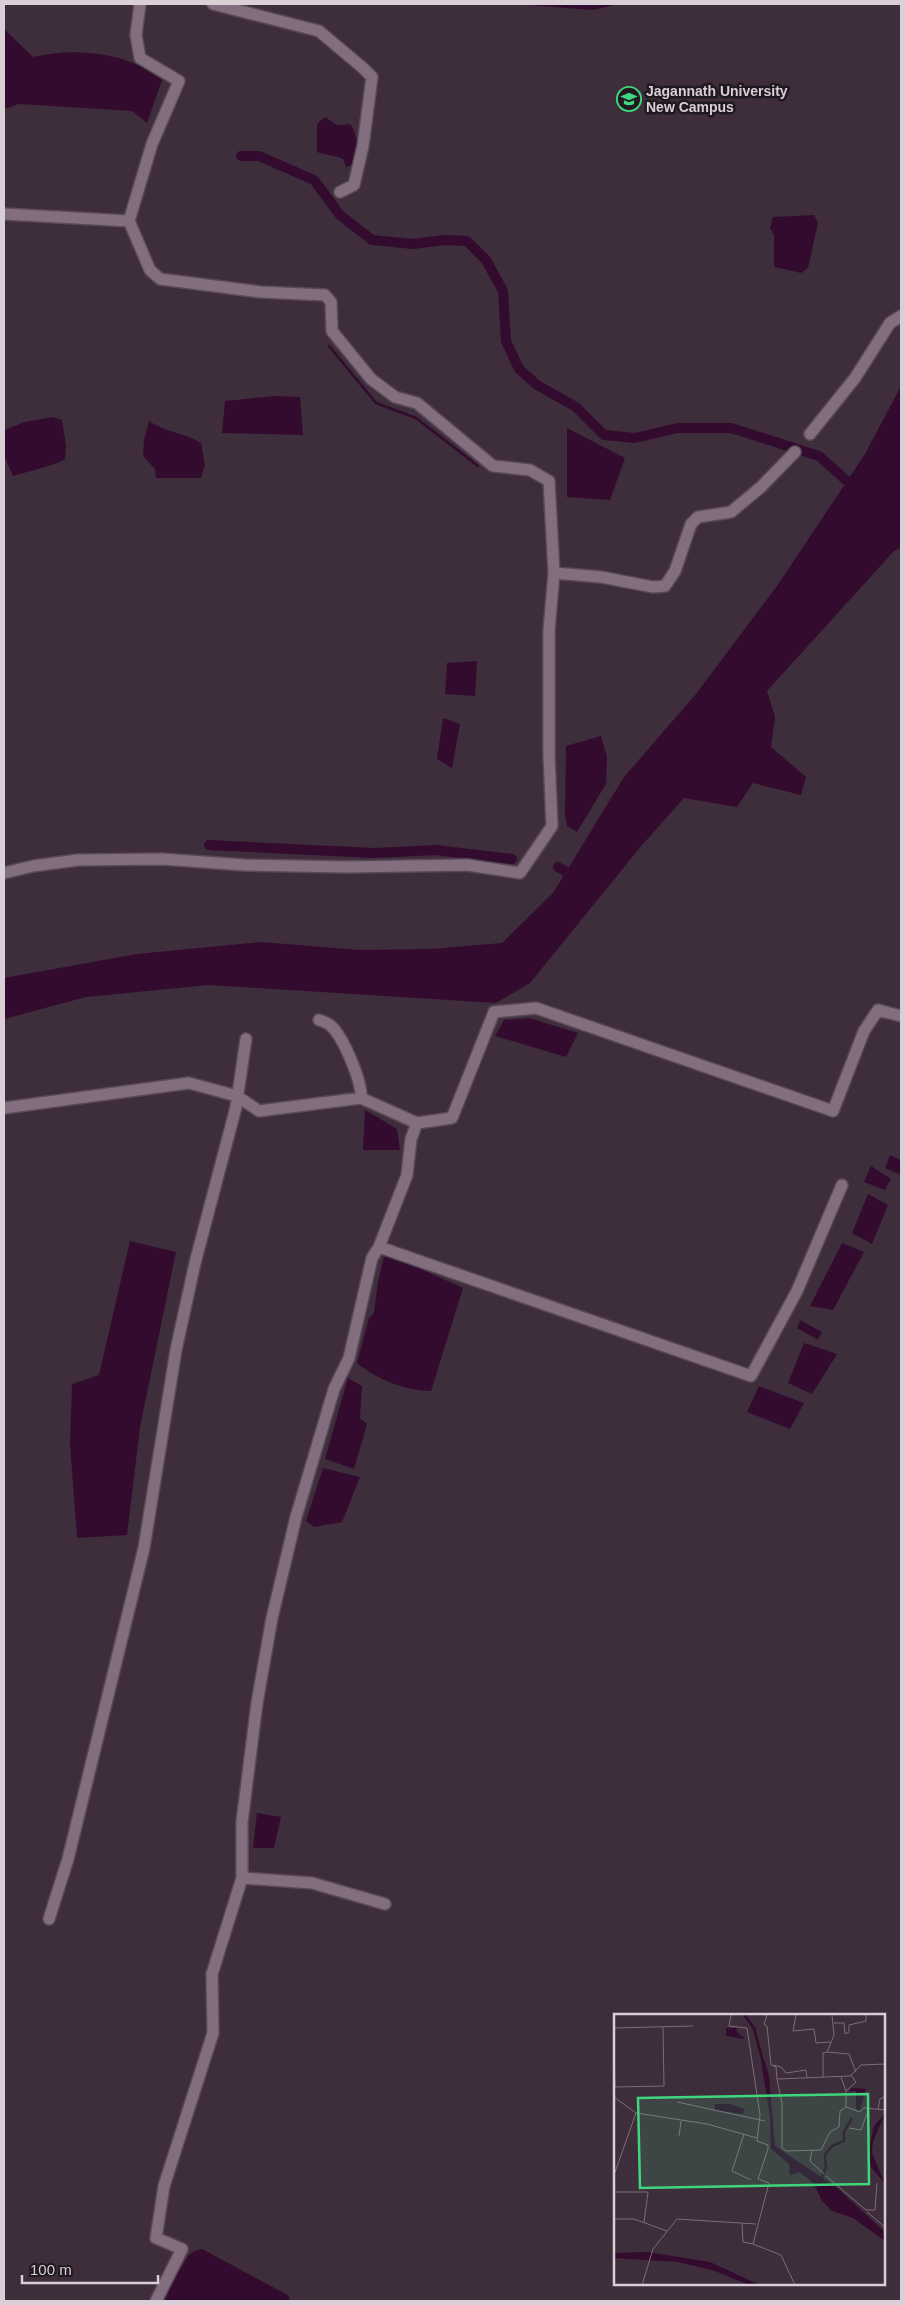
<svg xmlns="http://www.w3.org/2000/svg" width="905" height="2305" font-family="Arial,sans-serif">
  <rect width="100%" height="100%" fill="#3e2d3b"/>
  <path fill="#330b2f" d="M516,4H618L593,10Z
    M4,29L33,57C66,49 105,51 136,64C145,68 154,75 162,80L147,123L132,111L19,104L4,109Z
    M325,117L337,125L350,124C358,134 361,155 353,165L346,167L343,159C337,156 323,154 317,152V124Z
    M814,215L818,223L808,268L801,273L774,267V235L770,228L773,217Z
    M901,386V548L894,551L767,691L775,717L771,747L806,777L801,795L753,783L737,807L684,798L642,845L530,983L496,1003L209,985L86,997L4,1019V978L137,954L261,942L359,950L431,949L502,943L553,893L624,777L696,694L777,586L865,454Z
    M275,396L300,397L303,435L222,433L225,401Z
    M53,417L62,420L66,446L65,459C57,465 26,472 13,476L4,455L5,430L24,422Z
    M149,421C165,432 185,433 201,443L205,465L201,478H156L155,469L143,456L144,440Z
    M567,428L625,458L610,500L567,497Z
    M477,661L475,696L445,694L447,663Z
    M443,718L460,724L452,768L437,759Z
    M601,736L607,757L606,784L577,832L567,826L565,815L566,746Z
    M529,1018L578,1033L566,1057L495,1036L504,1020Z
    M365,1110L397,1129L400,1150H363Z
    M890,1155L901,1160V1175L885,1168Z
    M871,1166L891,1179L885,1190L864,1182Z
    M868,1194L888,1205L872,1244L852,1233Z
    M130,1241L176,1252L140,1427L127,1535L77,1538L70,1444L72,1384L99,1375Z
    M842,1243L864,1252L833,1310L810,1306Z
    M390,1255L463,1288L431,1391C406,1391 376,1379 357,1363L369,1318L374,1313L378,1281L384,1257Z
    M800,1320L822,1332L818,1340L797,1328Z
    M804,1343L837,1354L812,1394L788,1383Z
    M348,1378L362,1386L360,1418L367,1424L354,1469L325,1459Z
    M759,1386L804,1403L790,1429L747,1412Z
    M323,1468L360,1477L342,1522L314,1527L306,1521Z
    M257,1813L281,1817L274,1848H253Z
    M202,2249L282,2292L288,2295L290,2301H161L188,2256L194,2251Z"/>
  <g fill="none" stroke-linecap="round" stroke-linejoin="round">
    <path stroke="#330b2f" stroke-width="2.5" d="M329,346L376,403L416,418L478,466"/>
    <path stroke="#330b2f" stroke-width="10" d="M241,156H259L314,180L340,215L372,240L413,244L444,240L467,241L486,260L503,291L506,341L519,369L537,385L576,407L604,435L635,438L678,428H731L819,456L857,490
      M209,845L374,853L436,850L512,859
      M558,867L577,878"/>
    <defs>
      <path id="minor" d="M213,4L319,31L363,68L372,77L363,146L354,185L340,192
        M4,214L129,221
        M810,434L855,378L890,323L901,316
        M554,573L601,577L653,587L665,586L675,571L691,524L698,517L731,512L761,487L795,452
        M4,873L33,866L78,860L162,859L244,865L347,867L467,865L520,873L552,826L549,755V630L554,573L549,481L530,470L493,466L417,403L395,397L371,379L332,331L331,302L325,295L261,292L160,279L150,270L129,221L152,144L179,81L140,58L136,35L140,4
        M319,1020C323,1021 327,1023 330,1025C343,1036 362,1081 361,1098
        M4,1108L189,1083L237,1096L259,1111L361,1098L417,1123L452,1118L494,1012L536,1008L833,1111L864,1031L878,1010L901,1016
        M379,1247L751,1376L797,1291L842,1185
        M242,1878L312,1883L385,1904
        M49,1919L68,1859L144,1548L176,1350L195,1263L236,1107L246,1039
        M156,2301L182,2249L156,2238L164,2186L213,2033L212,1974L242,1878V1822L257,1703L272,1618L296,1517L334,1389L349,1358L372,1258L379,1247L407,1175L411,1139L417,1123"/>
    </defs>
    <use href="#minor" stroke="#584955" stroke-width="14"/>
    <use href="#minor" stroke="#826e7e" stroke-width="11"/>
  </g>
  <defs>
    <symbol id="university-ring" viewBox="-11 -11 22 22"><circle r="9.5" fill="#20191f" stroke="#3fd77d" stroke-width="1.5"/><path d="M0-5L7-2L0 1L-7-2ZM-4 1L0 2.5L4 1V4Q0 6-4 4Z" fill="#3fd77d"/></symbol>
  </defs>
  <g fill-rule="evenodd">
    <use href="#university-ring" x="615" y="85" width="28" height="28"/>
  </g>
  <g text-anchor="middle" stroke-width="5" stroke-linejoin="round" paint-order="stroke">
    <g font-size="14" font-weight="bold" fill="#daced7" stroke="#20191f" text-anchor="start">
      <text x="646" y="96">Jagannath University<tspan x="646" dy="16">New Campus</tspan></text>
    </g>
  </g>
  <g transform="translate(614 2014)">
    <rect width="271" height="271" fill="#3e2d3b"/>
    <path d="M122,14L123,18L131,25L112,22V14ZM150,45L155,62L161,132L222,173L271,218V227L239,204L218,197L208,187L200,170L186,158L176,161L175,150L157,135L156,103L147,46ZM238,74L252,75L246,96L242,95V77H235ZM101,90H116L130,95L129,100L101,96ZM271,100L259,127L258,139L271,170L257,153L254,139L260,112ZM33,238L96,248L146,271H135L101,257L64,248L0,244V239Z" fill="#330b2f"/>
    <path fill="none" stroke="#330b2f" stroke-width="2.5" d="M130,1L140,14L149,48M206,167L212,154L211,141L218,132L230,127V118L238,104"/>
    <path fill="none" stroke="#7c6d79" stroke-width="1" d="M117,1L115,12L133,14L146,101L143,127L154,131V135L144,165L155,169L139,230L167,241L181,271M153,1L150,10L153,12L157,51L162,53L163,65L236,62L247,51L272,50M182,1L179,17L200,15L202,29L216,28M220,9H230L231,20L235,18V11L252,7V1M0,14L79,12M0,35L1,73L50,72L49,13M213,38L235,40L242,58M159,51L167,53L172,59L192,56L193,64M227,63L232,77V93M209,64V39L213,38L220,21L218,1M163,65L168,89V134L172,137L207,136L216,118L225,113L226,97L232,93L246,98L250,94L272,96M232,77L242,68L237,61M0,83L22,99L0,161M63,88L151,107M264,95L266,85L272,82M22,99L93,110L143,124M235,114L247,116L255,94M130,120L118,157L137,166M65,122L67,107M198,136L196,147L210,160M212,162L252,196H261L263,169M0,178H34L30,208M253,198L272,214M0,205H20L53,217M128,210L129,228L139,230M28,271L39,235L63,205L142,210"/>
    <path fill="#3fd77d" fill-opacity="0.15" stroke="#3fd77d" stroke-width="2.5" d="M254,80L255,170L26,174L24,84Z"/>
    <rect width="271" height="271" fill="none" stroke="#daced7" stroke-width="2.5"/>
  </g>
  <rect width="905" height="2305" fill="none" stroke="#daced7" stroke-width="10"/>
  <path d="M22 2275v8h136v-8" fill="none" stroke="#daced7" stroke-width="2.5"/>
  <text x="30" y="2275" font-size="15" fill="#daced7" stroke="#20191f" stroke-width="4" paint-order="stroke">100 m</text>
</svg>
